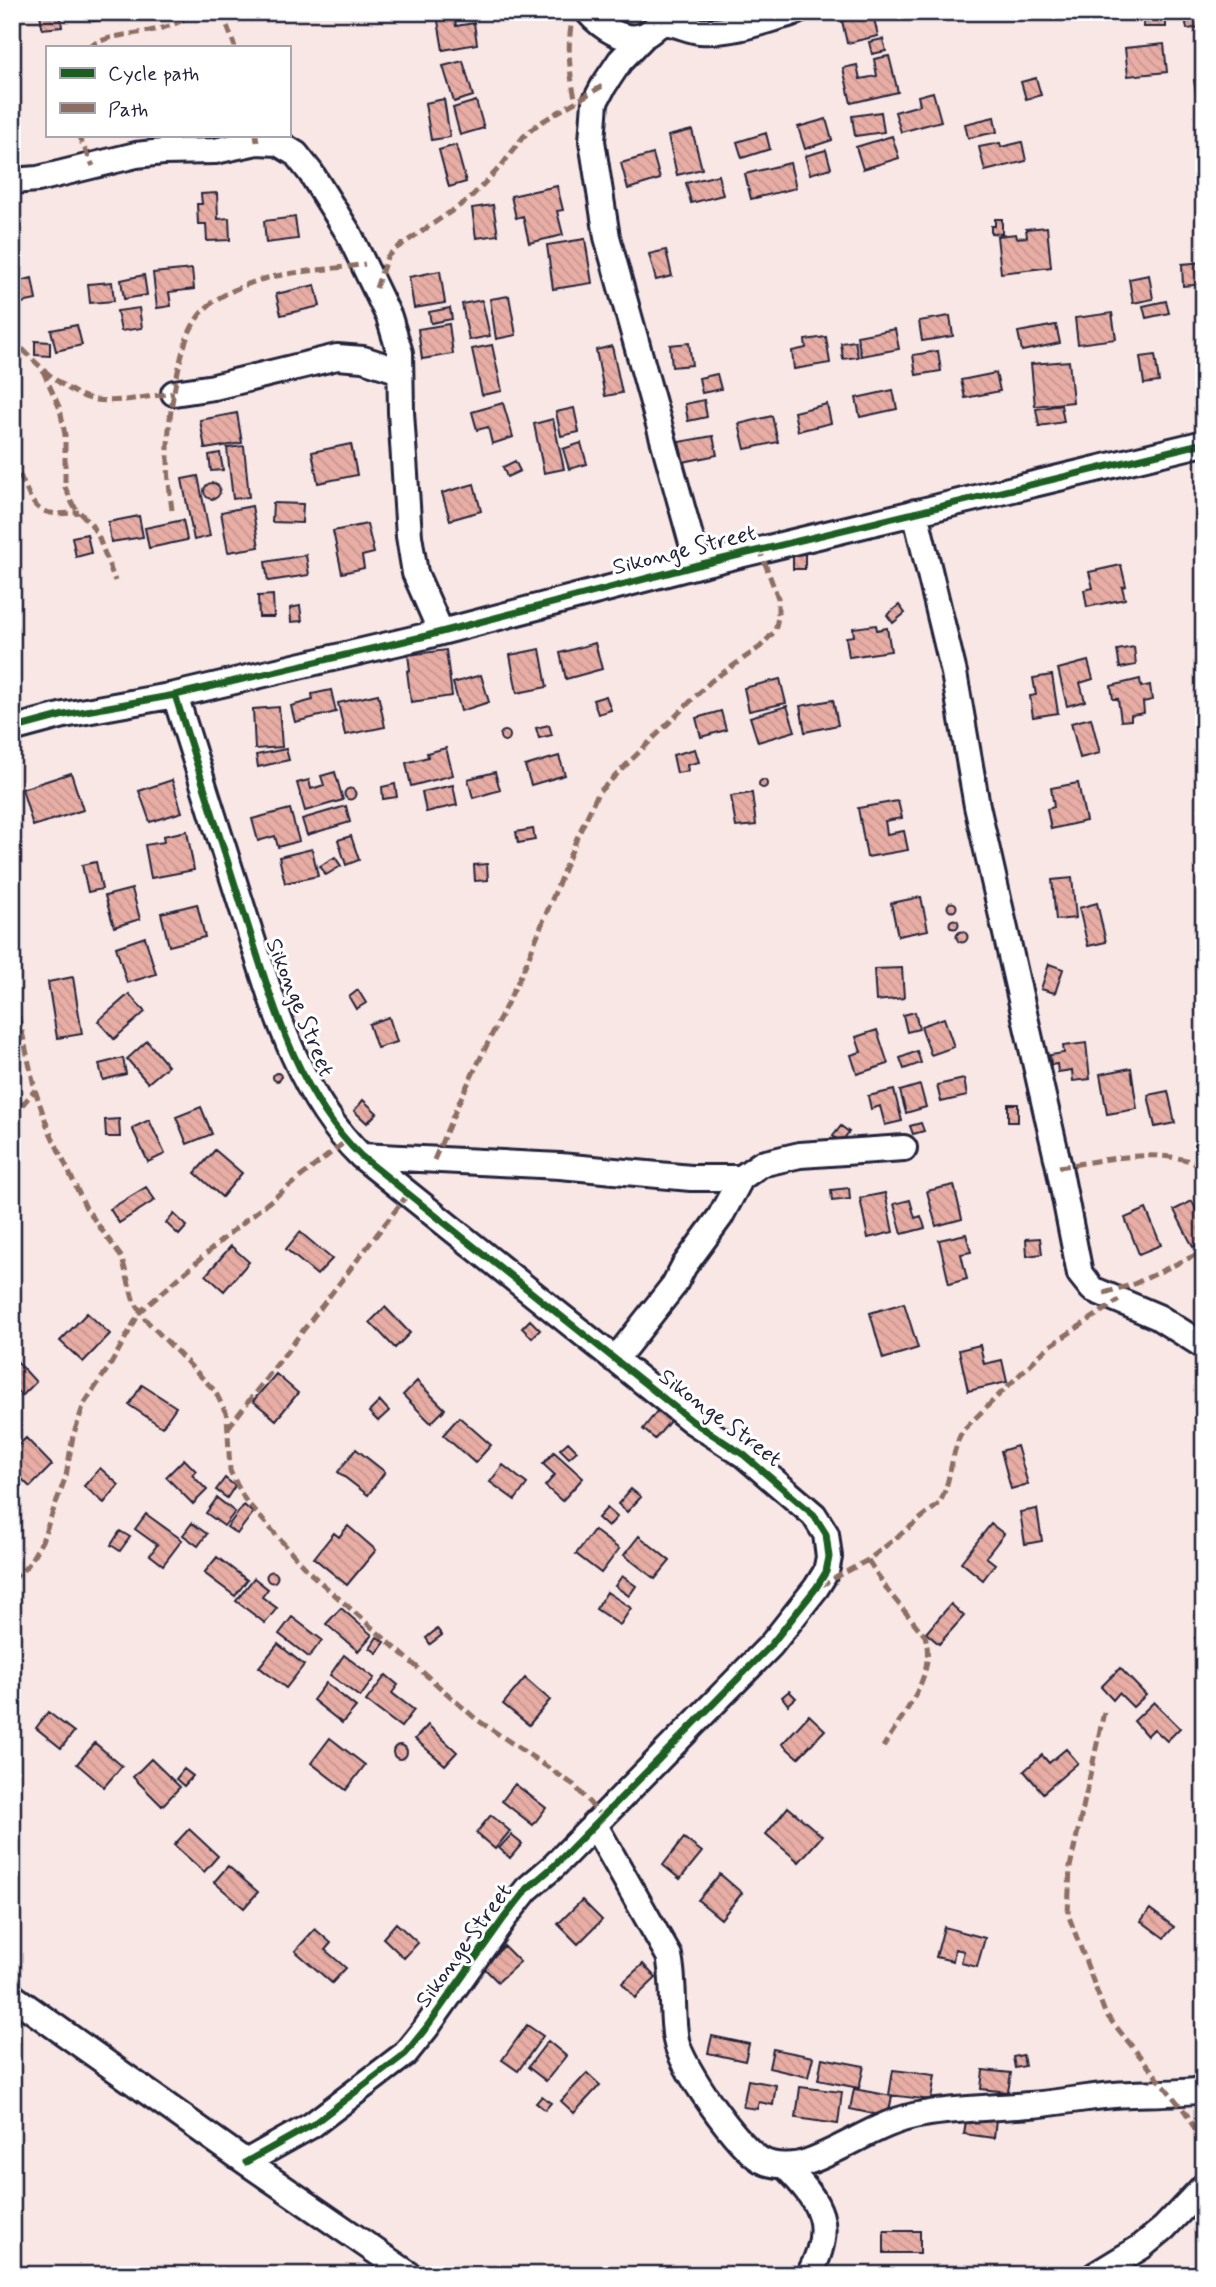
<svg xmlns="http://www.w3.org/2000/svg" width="1216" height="2287" font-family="Mynerve,sans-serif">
  <defs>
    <pattern id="building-back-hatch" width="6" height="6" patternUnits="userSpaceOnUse" patternTransform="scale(1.75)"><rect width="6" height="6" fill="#e8aea5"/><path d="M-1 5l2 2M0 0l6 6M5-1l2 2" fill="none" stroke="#c7958f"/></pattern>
  </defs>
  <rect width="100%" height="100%" fill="#f8e7e4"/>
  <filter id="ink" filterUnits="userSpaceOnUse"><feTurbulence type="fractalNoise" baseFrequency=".0143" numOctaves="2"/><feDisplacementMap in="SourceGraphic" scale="14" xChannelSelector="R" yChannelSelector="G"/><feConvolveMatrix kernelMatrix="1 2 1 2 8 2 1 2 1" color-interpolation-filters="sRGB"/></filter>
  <g filter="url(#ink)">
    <path fill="url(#building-back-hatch)" stroke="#22223b" stroke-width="2" d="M40,12H60L62,27L42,29Z
      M92,12H151L93,21Z
      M1144,12H1166V27H1143Z
      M1184,12H1204V27L1187,29Z
      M454,13L456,26L474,23L477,44L443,50L437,15Z
      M873,14L878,36L847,43L842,21Z
      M883,39L886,51L872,54L869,42Z
      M1164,44L1167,72L1128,76L1125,48Z
      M889,56L898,92L851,103L843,68L857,65L860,79L877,76L874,59Z
      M463,61L473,96L454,102L443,66Z
      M1036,78L1041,95L1026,99L1021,82Z
      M1204,78V126H1201L1194,80Z
      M933,92L941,121L901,132L895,112L920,105L918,96Z
      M444,99L450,137L431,140L425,103Z
      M476,101L484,128L460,135L453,108Z
      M881,112L884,132L855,136L852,116Z
      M994,117L997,132L968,138L965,124Z
      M826,119L832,140L805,149L798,127Z
      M692,130L702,169L677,175L668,136Z
      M766,133L770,149L742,158L737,142Z
      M892,136L899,158L863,169L856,147Z
      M1022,142L1026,161L985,171L979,147L1000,143L1001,147Z
      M456,145L466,182L449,187L439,150Z
      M826,150L831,168L810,174L805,156Z
      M653,154L660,179L628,189L621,163Z
      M790,163L796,188L751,199L745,174Z
      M718,175L723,195L691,203L686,183Z
      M557,186L563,210L557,211L563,235L529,243L523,216L516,218L511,196Z
      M217,193L218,219L229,218L230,240L207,241L206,224H198L197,204H202L201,194Z
      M493,205L498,235L476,238L472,208Z
      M295,217L298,239L266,243L264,221Z
      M995,219H1002V234L991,233V226H995Z
      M1047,227L1051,267L1001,273L997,236L1016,234L1017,238L1027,237L1026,229Z
      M585,239L592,283L553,289L547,245Z
      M666,250L672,276L656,280L649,254Z
      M1204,262V284L1183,286L1182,264Z
      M192,269L194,289L169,292L171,306L157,308L153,273Z
      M440,271L445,303L414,308L409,277Z
      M144,275L147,295L124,299L121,280Z
      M1149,275L1153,299L1133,303L1129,279Z
      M32,278L36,300L12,305V283Z
      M112,282L114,301L90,303L88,284Z
      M315,285L320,306L281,315L276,294Z
      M509,296L516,335L496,339L490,299Z
      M482,300L490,336L469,340L462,304Z
      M1166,301L1169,313L1146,318L1143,306Z
      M139,308L142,328L121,331L117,311Z
      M450,308L452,319L431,323L429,312Z
      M1112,313L1116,339L1078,344L1075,318Z
      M950,316L953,336L922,341L919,321Z
      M449,324L453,354L422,359L418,329Z
      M77,325L82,345L56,351L51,330Z
      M1056,325L1060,343L1022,351L1018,332Z
      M895,329L899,349L861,356L857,336Z
      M826,337L830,363L794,369L792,351L806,348L805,340Z
      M35,341L50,342V356L35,355Z
      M855,341L858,357L843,359L841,343Z
      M689,343L692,365L672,367L670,345Z
      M492,345L502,391L482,395L472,349Z
      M612,346L622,393L605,396L596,350Z
      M938,351L941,371L916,375L913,355Z
      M1155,355L1159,382L1144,384L1140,357Z
      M1069,361L1073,402L1035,406L1031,364Z
      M996,373L1000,391L965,398L961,380Z
      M717,374L721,389L702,393L699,378Z
      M893,390L897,409L860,417L856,398Z
      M704,400L707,417L688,421L685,404Z
      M503,403L513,437L492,444L488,427L477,430L472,412Z
      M827,404L831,423L798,431L794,412Z
      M1061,405L1064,422L1039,426L1036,409Z
      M574,408L579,432L561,436L556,412Z
      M237,413L242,443L205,449L200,420Z
      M772,416L778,442L745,449L739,424Z
      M553,419L564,469L544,473L534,424Z
      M713,436L717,455L683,462L679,442Z
      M581,443L587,464L569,469L563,449Z
      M351,444L357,475L318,483L312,452Z
      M244,446L249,497L233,499L227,448Z
      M220,453L223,470L211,471L209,455Z
      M515,461L520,471L507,477L503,467Z
      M198,476L210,536L194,540L182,479Z
      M204 491a8 8 0 1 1 16 0a8 8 0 1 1-16 0Z
      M474,484L481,511L450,520L442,493Z
      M273,503L303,504L302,523L272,522Z
      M252,506L259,547L228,552L221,512Z
      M139,516L143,537L111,542L108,522Z
      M183,520L187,540L149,548L145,528Z
      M367,524L374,553L362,556L364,568L342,573L333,531Z
      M87,534L91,553L76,557L72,537Z
      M793,553H805V569H793Z
      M306,555L309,575L268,581L265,562Z
      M1121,565L1126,586L1122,587L1125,599L1087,607L1084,590L1093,588L1089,572Z
      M273,595L274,617H259L258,596Z
      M899,605L905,613L893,623L887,615Z
      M300,606L302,621L291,622L290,608Z
      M876,625L877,630L887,628L891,651L849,657L846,637L854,636L853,628Z
      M595,643L602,669L566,679L560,653Z
      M1134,647L1136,665L1120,668L1117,650Z
      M540,649L547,687L517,693L510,655Z
      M446,650L452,696L411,702L407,671L410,670L408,655Z
      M1088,661L1093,679L1080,683L1085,701L1067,706L1058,669Z
      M481,675L489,702L461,711L453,683Z
      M1052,675L1058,713L1033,717L1030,696L1036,695L1033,678Z
      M780,679L786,703L749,711L744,688Z
      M1140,679L1141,687L1150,685L1152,700L1143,702L1144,713L1131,715V720L1121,721L1118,699H1113L1111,686Z
      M331,690L336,712L295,722L291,706L313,700L312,694Z
      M378,694L385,727L345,735L338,703Z
      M606,696L611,710L598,714L593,700Z
      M833,700L838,725L805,732L800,706Z
      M787,706L795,731L758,742L750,717Z
      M279,707L282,747L255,749L253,709Z
      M721,711L726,730L701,737L696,718Z
      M1091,718L1100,753L1080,758L1071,723Z
      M549,725L552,735L539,738L536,728Z
      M500 736a5 5 0 1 1 10 0a5 5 0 1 1-10 0Z
      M446,748L453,775L411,786L406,763L428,757L427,753Z
      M286,749L289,760L258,767L256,755Z
      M695,749L699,762L687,765L688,771L677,773L673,755Z
      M559,756L565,775L531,785L525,766Z
      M335,772L343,800L305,811L297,783L309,780L311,789L324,785L321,776Z
      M495,772L500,790L473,798L468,779Z
      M71,773L83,810L33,826L22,789Z
      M759 784a4 4 0 1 1 8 0a4 4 0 1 1-8 0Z
      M172,780L182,812L150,822L139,791Z
      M1078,783L1086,821L1051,829L1047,809L1054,807L1051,788Z
      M395,784L397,797L383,799L382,787Z
      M453,785L457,805L426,812L422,792Z
      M344.5 794a5.5 5.5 0 1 1 11 0a5.5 5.5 0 1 1-11 0Z
      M752,793L756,825L736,827L731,796Z
      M898,801L902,818L885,821L887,834L904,831L908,850L867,857L858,808Z
      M346,806L350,822L307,835L302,819Z
      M290,809L299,841L278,847L275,836L258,841L252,819Z
      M533,829L535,840L518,843L516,832Z
      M187,831L194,870L151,878L145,845L164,842L163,836Z
      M351,836L359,860L346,865L338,840Z
      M312,849L318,876L285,883L279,857Z
      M335,857L341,866L326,875L320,866Z
      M96,862L102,889L88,892L82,865Z
      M487,864L488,880L475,881L474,865Z
      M1072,878L1076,918L1056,920L1052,880Z
      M132,889L140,919L114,927L105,896Z
      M921,897L928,930L898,936L891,903Z
      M947.5 907a4.5 4.5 0 1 1 9 0a4.5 4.5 0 1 1-9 0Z
      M1097,903L1106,942L1088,946L1079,908Z
      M197,904L205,937L169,946L161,913Z
      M949.5 924a4.5 4.5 0 1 1 9 0a4.5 4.5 0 1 1-9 0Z
      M956.5 937a5.5 5.5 0 1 1 11 0a5.5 5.5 0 1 1-11 0Z
      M145,937L156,974L127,983L116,947Z
      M1049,964L1063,969L1055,993L1041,989Z
      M902,968L904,998L876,1001L874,969Z
      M73,977L82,1034L57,1038L48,982Z
      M358,990L366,1003L356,1009L349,997Z
      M129,994L145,1012L114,1039L98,1021Z
      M915,1012L919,1029L907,1032L903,1015Z
      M389,1017L397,1042L377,1048L369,1024Z
      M944,1018L954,1047L931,1055L921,1026Z
      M877,1030L888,1064L857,1074L851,1055L861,1052L856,1037Z
      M147,1041L168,1066L148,1083L127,1059Z
      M1086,1043L1090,1079L1073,1081L1072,1070L1058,1072L1057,1064L1051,1065L1050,1055L1064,1053L1063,1046Z
      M917,1051L921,1063L904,1069L900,1058Z
      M123,1058L126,1074L103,1080L99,1064Z
      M1131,1068L1137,1109L1107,1114L1100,1074Z
      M273 1077a4 4 0 1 1 8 0a4 4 0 1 1-8 0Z
      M964,1079L967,1096L941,1102L937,1085Z
      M920,1085L926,1107L906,1113L900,1091Z
      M894,1090L902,1121L885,1125L880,1106L871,1109L868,1096Z
      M1168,1091L1175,1123L1155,1127L1148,1095Z
      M363,1100L377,1113L367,1123L354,1111Z
      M1008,1104H1018V1122H1008Z
      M201,1107L212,1134L187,1144L176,1117Z
      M119,1119L120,1137H106L105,1120Z
      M149,1120L165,1154L148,1162L132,1128Z
      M921,1123L924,1131L913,1134L910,1126Z
      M841,1126L849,1132L841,1142L833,1136Z
      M215,1150L242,1173L222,1197L195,1173Z
      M954,1185L962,1219L936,1226L927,1191Z
      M146,1187L155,1200L119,1223L110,1209Z
      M849,1188L850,1199L832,1201L831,1190Z
      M885,1193L893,1232L868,1238L860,1198Z
      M910,1200L915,1218L921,1216L925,1228L902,1234L894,1204Z
      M1192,1201L1204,1225V1242L1193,1247L1174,1210Z
      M1146,1209L1161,1245L1139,1254L1125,1218Z
      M174,1214L187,1226L179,1235L166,1223Z
      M300,1232L332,1259L317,1275L286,1249Z
      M966,1234L971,1252L961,1254L967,1279L949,1284L939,1240Z
      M1040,1238L1042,1254L1027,1256L1026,1239Z
      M231,1246L249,1262L224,1291L206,1275Z
      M904,1303L918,1348L883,1359L870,1313Z
      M385,1307L410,1333L395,1348L370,1322Z
      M87,1313L110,1334L83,1362L60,1341Z
      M530,1320L540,1330L532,1338L522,1328Z
      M980,1345L984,1364L1002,1360L1007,1382L968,1391L959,1350Z
      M12,1356L36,1382L22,1396L12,1386Z
      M276,1374L298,1393L276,1420L253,1401Z
      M417,1381L445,1409L431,1423L403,1395Z
      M142,1385L176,1407L162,1427L129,1405Z
      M380,1401L389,1411L378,1421L369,1412Z
      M658,1410L671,1420L655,1439L643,1429Z
      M459,1417L491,1445L475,1463L443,1435Z
      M26,1438L52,1465L30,1487L12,1469V1451Z
      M568,1442L577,1451L569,1458L560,1449Z
      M1017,1446L1028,1484L1011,1489L1001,1451Z
      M356,1449L385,1472L368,1495L338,1472Z
      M554,1452L583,1478L562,1501L545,1486L555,1475L543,1464Z
      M184,1459L196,1471L192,1475L207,1490L193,1504L166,1477Z
      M503,1465L527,1484L515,1500L490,1482Z
      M100,1468L119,1485L104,1503L84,1486Z
      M225,1478L235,1486L227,1498L216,1490Z
      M631,1489L641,1497L627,1512L618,1504Z
      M217,1498L235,1512L224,1526L206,1513Z
      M244,1505L253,1513L237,1534L227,1527Z
      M607,1508L617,1517L608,1527L598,1518Z
      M1037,1509L1042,1541L1025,1544L1020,1512Z
      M146,1514L182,1540L163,1565L150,1555L157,1545L135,1529Z
      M192,1523L207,1534L198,1546L183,1535Z
      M991,1524L1004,1534L986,1557L995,1564L983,1580L961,1562Z
      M348,1526L376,1550L347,1585L314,1558L334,1533L339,1537Z
      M594,1530L619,1549L601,1573L576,1554Z
      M120,1531L130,1537L120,1551L111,1545Z
      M639,1536L670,1561L655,1579L624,1555Z
      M217,1557L247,1580L235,1596L204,1573Z
      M266.5 1577a5.5 5.5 0 1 1 11 0a5.5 5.5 0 1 1-11 0Z
      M622,1576L636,1586L629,1596L615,1586Z
      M254,1578L268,1589L262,1597L277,1608L265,1623L236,1601Z
      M607,1592L631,1608L620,1625L596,1609Z
      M951,1604L964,1616L939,1644L926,1633Z
      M341,1608L372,1635L358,1651L326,1624Z
      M292,1617L322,1640L309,1657L279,1634Z
      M437,1629L442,1635L430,1644L426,1638Z
      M1204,1635V1658H1202L1195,1638Z
      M377,1637L385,1642L377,1653L370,1648Z
      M278,1644L304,1665L286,1688L259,1667Z
      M344,1655L374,1678L360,1697L330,1675Z
      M1120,1668L1146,1695L1133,1707L1119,1693L1113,1700L1101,1687Z
      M386,1675L398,1685L392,1693L414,1710L401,1727L366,1701Z
      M525,1678L550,1700L529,1725L503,1704Z
      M326,1683L356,1707L342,1723L313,1700Z
      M789,1691L796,1698L788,1705L782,1697Z
      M1154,1702L1180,1728L1167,1741L1154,1729L1147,1736L1134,1721Z
      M48,1712L74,1732L61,1748L36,1728Z
      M809,1715L825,1730L798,1758L782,1744Z
      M428,1725L457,1752L445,1765L415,1739Z
      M330,1738L365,1765L346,1790L311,1763Z
      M95,1743L122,1766L104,1787L77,1764Z
      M393 1752a7 7 0 1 1 14 0a7 7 0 1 1-14 0Z
      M1066,1749L1078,1763L1043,1793L1024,1771L1042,1755L1049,1763Z
      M151,1759L180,1787L162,1806L133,1777Z
      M184,1769L193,1776L184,1786L176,1779Z
      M515,1784L546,1808L533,1825L502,1801Z
      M788,1807L822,1836L799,1862L766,1834Z
      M491,1815L510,1831L495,1849L476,1833Z
      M189,1829L218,1856L204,1872L174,1845Z
      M511,1835L522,1844L510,1858L499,1848Z
      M684,1838L702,1852L680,1879L663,1865Z
      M228,1866L258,1892L244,1908L214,1882Z
      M720,1874L742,1893L721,1919L698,1900Z
      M582,1900L602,1920L578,1944L558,1924Z
      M1150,1909L1174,1927L1164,1938L1141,1921Z
      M396,1923L418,1943L404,1958L383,1938Z
      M944,1927L985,1938L977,1967L961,1963L964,1951L955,1949L953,1961L936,1957Z
      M315,1929L331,1943L325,1950L346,1968L332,1983L295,1951Z
      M504,1946L520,1962L498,1982L483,1967Z
      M643,1964L656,1978L635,1998L622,1983Z
      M527,2025L543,2036L518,2071L502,2060Z
      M712,2036L749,2044L745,2061L708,2053Z
      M548,2041L566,2056L546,2081L528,2067Z
      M773,2049L813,2057L808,2077L769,2068Z
      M1023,2055L1025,2066L1015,2068L1013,2057Z
      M822,2058L864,2066L859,2088L818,2080Z
      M893,2070L935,2075L931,2100L889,2095Z
      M983,2070L1011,2073L1008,2092L981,2089Z
      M587,2073L600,2085L574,2113L561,2101Z
      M748,2080L776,2085L773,2105L759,2102L757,2109L743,2107Z
      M800,2087L842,2092L838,2124L796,2118Z
      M854,2089L892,2096L888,2117L850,2109Z
      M542,2096L551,2103L545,2110L536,2103Z
      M967,2115L996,2119L994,2138L964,2134Z
      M884,2231H920V2253H884Z"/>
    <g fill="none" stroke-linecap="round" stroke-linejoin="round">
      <defs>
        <path id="minor" d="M588,12C601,27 625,44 645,35C654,31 657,22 668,23C679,24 689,30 700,31C733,33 764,21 795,12
          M644,36L620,61L604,85L595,102L592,141L607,237L698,565
          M12,181L38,179L136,155L163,152L215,151L257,142L278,143L296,154L311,173L349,234L389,317L400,353L401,412L409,536L415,573L441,632
          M174,393L214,387L337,357L363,359L400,371
          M915,512L954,673L977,806L1059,1167L1080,1274L1092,1289L1158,1317L1204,1346
          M175,695C197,765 219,834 241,904C269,990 294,1091 361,1156L692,1421L744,1455L814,1515L826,1534L829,1557L826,1572L816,1588L771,1645L554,1866L527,1889L504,1918L426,2028L405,2054L312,2125L246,2162
          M12,729L64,715L175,695L426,636L698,565L1204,443
          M361,1156L560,1166L691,1178H741
          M615,1360L674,1285L684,1266L720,1217L741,1178L761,1164L800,1155L904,1148
          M594,1824L669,1956C675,1984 671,2013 676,2040C681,2067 737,2146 761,2160C773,2167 794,2167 807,2162C847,2148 881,2120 924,2114C959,2108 995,2108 1030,2105C1058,2103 1086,2097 1114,2095C1144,2093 1174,2094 1204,2090
          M12,1996L246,2162L410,2275
          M785,2166C821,2203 836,2225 809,2275
          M1095,2275L1141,2247L1164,2228L1204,2186"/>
      </defs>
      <use href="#minor" stroke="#22223b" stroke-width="30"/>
      <use href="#minor" stroke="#fff" stroke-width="24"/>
      <path stroke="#8d6e63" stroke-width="5" stroke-dasharray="10 5" stroke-linecap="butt" d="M222,12L235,47
        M574,12C566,42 569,73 576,102
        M88,47C121,27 159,40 195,12
        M78,135L93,166
        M256,135L257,142
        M376,288L387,257L394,250L468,200L502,165L523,137L538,124L604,85
        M12,338C33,360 65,395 96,400C121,403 149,396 174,393
        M43,371L60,409L65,435V487L73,505L91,524L99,538L115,581
        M12,462C36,498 24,520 79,512
        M172,510C165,456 167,424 178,371C183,348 189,324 206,308C216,298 231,291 243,286C281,270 326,271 365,264
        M12,987L35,1090L48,1128L86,1208L122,1258L133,1299L145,1319L215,1391L227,1415L230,1471L245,1500L310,1573L476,1719L574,1785L601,1816
        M12,1117L35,1090
        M434,1160L460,1100L523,971L576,840L598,793L711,681L760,647L775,631L778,617V598L760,550
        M1059,1167C1106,1160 1159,1146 1204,1166
        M1104,1293L1134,1284L1204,1251
        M228,1428L408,1194
        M868,1560L888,1591L925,1636C937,1676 902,1715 883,1747
        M12,1581L28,1565L42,1541L66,1476L73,1436L84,1404L111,1364L140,1312L231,1232L346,1141
        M820,1586L868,1560L939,1504C952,1481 950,1453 963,1430L1047,1348L1119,1300
        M1104,1712L1070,1867L1068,1914L1105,2013L1186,2113L1199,2137L1204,2160"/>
      <defs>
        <path id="cycleway" d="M175,695C197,765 219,834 241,904C269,990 294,1091 361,1156L692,1421L744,1455L814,1515L826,1534L829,1557L826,1572L816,1588L771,1645L554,1866L527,1889L504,1918L426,2028L405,2054L312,2125L246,2162
          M12,729L64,715L175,695L426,636L698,565L1204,443"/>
      </defs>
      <use href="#cycleway" stroke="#fff" stroke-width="11"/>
      <use href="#cycleway" stroke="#1b5e20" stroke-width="7"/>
    </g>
  </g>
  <g text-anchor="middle" stroke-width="6" stroke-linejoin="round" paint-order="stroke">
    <g font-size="23" fill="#22223b" stroke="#fff">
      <text transform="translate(684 549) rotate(-14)" y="8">Sikonge Street</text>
      <text transform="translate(301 1007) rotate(68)" y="8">Sikonge Street</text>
      <text transform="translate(721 1417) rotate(37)" y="8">Sikonge Street</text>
      <text transform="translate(463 1945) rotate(-54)" y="8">Sikonge Street</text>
    </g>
  </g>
  <rect width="1216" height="2287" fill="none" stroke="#fff" stroke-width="42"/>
  <rect x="21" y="21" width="1174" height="2245" fill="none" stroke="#22223b" stroke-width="2.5" filter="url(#ink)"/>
  <rect x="46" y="46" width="245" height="91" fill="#ffffff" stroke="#a7a7b1" stroke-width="2"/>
  <rect x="60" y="68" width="35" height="10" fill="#1b5e20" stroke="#a7a7b1" stroke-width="2"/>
  <text x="108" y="80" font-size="21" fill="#22223b">Cycle path</text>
  <rect x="60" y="103" width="35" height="10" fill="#8d6e63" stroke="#a7a7b1" stroke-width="2"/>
  <text x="108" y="116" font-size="21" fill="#22223b">Path</text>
</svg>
